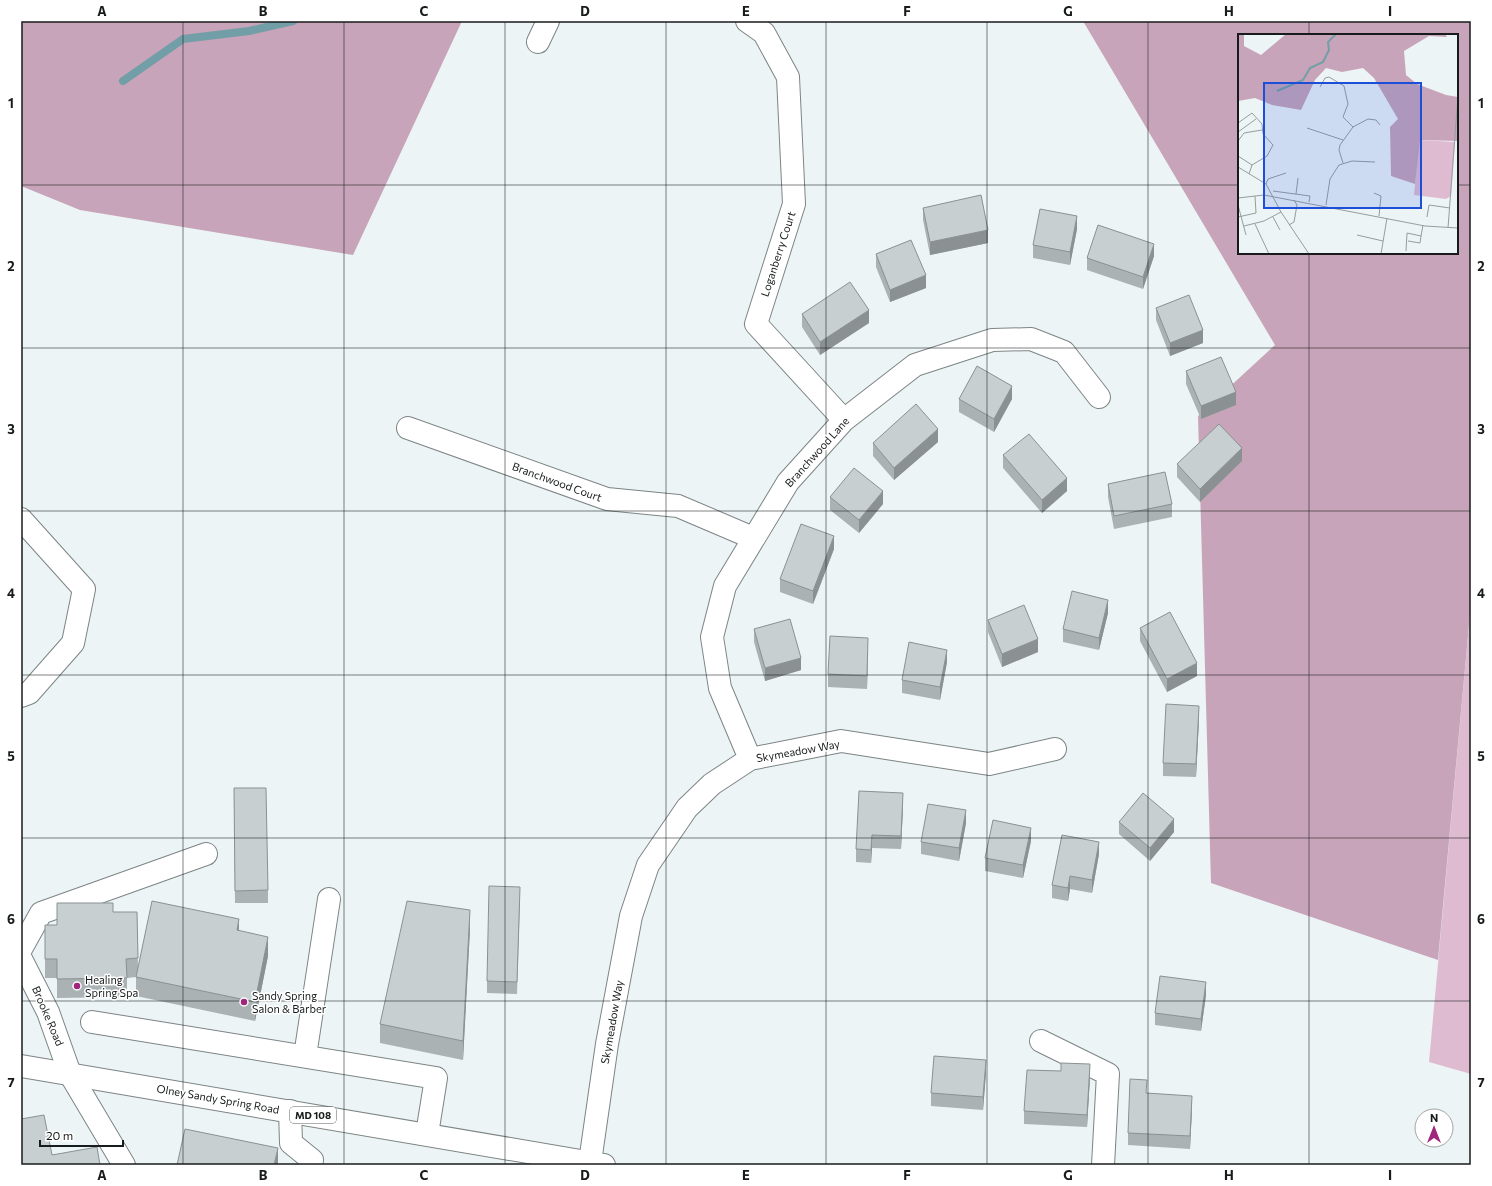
<svg xmlns="http://www.w3.org/2000/svg" width="1492" height="1186" font-family="Commissioner,sans-serif">
  <rect width="100%" height="100%" fill="#ecf4f6"/>
  <path fill="#debbd0" d="M1471,603V1074L1429,1062Z"/>
  <path fill="#c7a4b9" fill-rule="evenodd" d="M21,21H462L353,255L80,210L21,186Z
    M1083,21H1471V603L1438,960L1211,883L1198,416L1275,345ZM1239,35H1457V253H1239Z"/>
  <g fill="none" stroke-linecap="round" stroke-linejoin="round">
    <path stroke="#729ea7" stroke-width="8" d="M123,81L183,39L249,31L293,21"/>
    <defs>
      <path id="minor" d="M747,21L764,33L788,77L794,204L756,324L844,420
        M538,42L548,21
        M408,428L607,499L678,506L753,538
        M21,519L84,589L73,643L29,693L21,696
        M750,759L720,688L712,637L725,586L788,482L844,420L915,365L992,340L1031,339L1064,352L1099,397
        M21,949L41,913L206,854
        M21,959L48,1012L70,1074L124,1165
        M92,1022L436,1078L427,1134
        M1041,1041L1108,1074L1103,1165
        M305,1056L329,899
        M290,1111L291,1143L312,1160L311,1165
        M590,1162L607,1044L631,916L648,865L687,808L712,784L750,759L841,741L989,764L1055,749"/>
      <path id="major" d="M21,1066L604,1165"/>
    </defs>
    <use href="#minor" stroke="#7d8485" stroke-width="24"/>
    <use href="#major" stroke="#7d8485" stroke-width="24"/>
    <use href="#minor" stroke="#fff" stroke-width="22"/>
    <use href="#major" stroke="#fff" stroke-width="22"/>
  </g>
  <path fill="#abb2b4" d="M923,208L988,243L930,255L923,220Z
    M1077,229L1070,265L1033,258V245Z
    M876,254L926,288L890,302L876,267Z
    M1154,256L1143,289L1087,270V258Z
    M1156,308L1203,343L1170,356L1156,320Z
    M802,314L869,323L820,355L802,327Z
    M1186,371L1236,405L1201,419L1186,384Z
    M959,399H1012L994,432L959,412Z
    M938,442L894,480L873,456V443Z
    M1003,455L1067,491L1042,513L1003,468Z
    M1242,461L1200,502L1177,477V464Z
    M1108,484L1172,504V517L1114,529L1108,497Z
    M830,497L883,504L859,533L830,510Z
    M834,549L813,604L780,592V579Z
    M1108,613L1099,650L1063,642V629Z
    M988,620L1038,652L1002,667L988,632Z
    M1140,628L1197,676L1167,692L1140,641Z
    M754,629L801,670L765,681L754,642Z
    M868,651L867,689L828,687V674Z
    M947,662L940,700L902,693V680Z
    M1199,719L1196,777L1163,776V763Z
    M234,788L268,890V903H235Z
    M903,806L901,849L872,848L871,863L856,862V849Z
    M1119,822L1174,832L1150,861L1119,834Z
    M966,823L959,861L921,854V842Z
    M1031,841L1023,878L985,871V858Z
    M1099,854L1092,893L1070,889L1068,901L1052,898V885Z
    M520,900L517,994L487,993V981Z
    M113,912H137L138,970L239,931L268,956L255,1021L136,996V977L127,978V997L57,998V978H45V925H57Z
    M470,929L463,1060L380,1043V1024Z
    M1206,995L1201,1031L1155,1025V1013Z
    M1061,1071L1090,1077L1087,1127L1024,1124V1111Z
    M986,1073L983,1110L931,1106V1093Z
    M1147,1093L1192,1108L1190,1149L1128,1145V1133Z"/>
  <path fill="#8b9192" d="M1077,216V229L1070,265V252Z
    M988,230V243L930,255V242Z
    M1154,244V256L1143,289V277Z
    M926,275V288L890,302V290Z
    M869,310V323L820,355V342Z
    M1203,330V343L1170,356V343Z
    M1012,386V399L994,432V419Z
    M1236,392V405L1201,419V406Z
    M938,429V442L894,480V468Z
    M1242,448V461L1200,502V489Z
    M1067,478V491L1042,513V500Z
    M883,491V504L859,533V520Z
    M834,536V549L813,604V591Z
    M1108,600V613L1099,650V638Z
    M868,638V651L867,689V676Z
    M1038,639V652L1002,667V654Z
    M947,650V662L940,700V687Z
    M801,658V670L765,681V668Z
    M1197,663V676L1167,692V679Z
    M1199,706V719L1196,777V764Z
    M903,793V806L901,849V836Z
    M966,810V823L959,861V848Z
    M1174,819V832L1150,861V848Z
    M1031,828V841L1023,878V865Z
    M872,835V848L871,863V850Z
    M1099,842V854L1092,893V880Z
    M1070,876V889L1068,901V888Z
    M470,910V929L463,1060V1041Z
    M239,919V938L237,930Z
    M268,937V956L255,1021V1002Z
    M1206,982V995L1201,1031V1019Z
    M986,1060V1073L983,1110V1097Z
    M1090,1064V1077L1087,1127V1115Z
    M1192,1096V1108L1190,1149V1136Z
    M278,1148V1165H274Z"/>
  <path fill="#c7cfd1" stroke="#8b9192" d="M981,195L988,230L930,242L923,208Z
    M1040,209L1077,216L1070,252L1033,245Z
    M1098,225L1154,244L1143,277L1087,258Z
    M911,240L926,275L890,290L876,254Z
    M850,282L869,310L820,342L802,314Z
    M1189,295L1203,330L1170,343L1156,308Z
    M1221,357L1236,392L1201,406L1186,371Z
    M977,366L1012,386L994,419L959,399Z
    M916,404L938,429L894,468L873,443Z
    M1219,424L1242,448L1200,489L1177,464Z
    M1029,434L1067,478L1042,500L1003,455Z
    M854,468L883,491L859,520L830,497Z
    M1165,472L1172,504L1114,516L1108,484Z
    M801,524L834,536L813,591L780,579Z
    M1072,591L1108,600L1099,638L1063,629Z
    M1024,605L1038,639L1002,654L988,620Z
    M1170,612L1197,663L1167,679L1140,628Z
    M790,619L801,658L765,668L754,629Z
    M830,636L868,638L867,676L828,674Z
    M909,642L947,650L940,687L902,680Z
    M1166,704L1199,706L1196,764L1163,763Z
    M234,788H266L268,890L235,891Z
    M859,791L903,793L901,836L872,835L871,850L856,849Z
    M1143,793L1174,819L1150,848L1119,822Z
    M928,804L966,810L959,848L921,842Z
    M993,820L1031,828L1023,865L985,858Z
    M1062,835L1099,842L1092,880L1070,876L1068,888L1052,885Z
    M489,886L520,887L517,982L487,981Z
    M152,901L239,919L237,930L268,937L255,1002L136,977Z
    M407,901L470,910L463,1041L380,1024Z
    M57,903H113V912H137L138,958L126,959L127,978L57,979V959H45V925H57Z
    M1160,976L1206,982L1201,1019L1155,1013Z
    M934,1056L986,1060L983,1097L931,1093Z
    M1061,1063L1090,1064L1087,1115L1024,1111L1027,1070L1061,1071Z
    M1130,1079L1147,1080L1146,1093L1192,1096L1190,1136L1128,1133Z
    M44,1115L52,1155L97,1147L100,1165H21V1119Z
    M185,1129L278,1148L274,1165H177Z"/>
  <path fill="none" stroke="#181b1b" stroke-width="1" stroke-opacity="0.55" d="M183,21V1165M344,21V1165M505,21V1165M666,21V1165M826,21V1165M987,21V1165M1148,21V1165M1309,21V35M21,185H1239M1457,185H1471M1309,253V1165M21,348H1471M21,511H1471M21,675H1471M21,838H1471M21,1001H1471"/>
  <g fill="#a0267d" stroke="#fff" stroke-width="1.5">
    <circle cx="77" cy="986" r="4"/>
    <circle cx="244" cy="1002" r="4"/>
  </g>
  <g text-anchor="middle" stroke-width="3" stroke-linejoin="round" paint-order="stroke">
    <rect fill="#fff" stroke="#5d5f5f" stroke-width="1" x="290" y="1107" width="46" height="16" rx="3"/>
    <g font-size="10" font-weight="bold" fill="#181b1b">
      <text x="313" y="1119">MD 108</text>
    </g>
    <g font-size="11" fill="#181b1b" stroke="#fff">
      <text transform="translate(778 254) rotate(-72)" y="4">Loganberry Court</text>
      <text transform="translate(817 452) rotate(-48)" y="4">Branchwood Lane</text>
      <text transform="translate(557 482) rotate(20)" y="4">Branchwood Court</text>
      <text transform="translate(798 751) rotate(-10)" y="4">Skymeadow Way</text>
      <text transform="translate(48 1016) rotate(67)" y="4">Brooke Road</text>
      <text transform="translate(612 1022) rotate(-80)" y="4">Skymeadow Way</text>
      <text transform="translate(218 1099) rotate(10)" y="4">Olney Sandy Spring Road</text>
    </g>
    <g font-size="11" fill="#181b1b" stroke="#fff" text-anchor="start">
      <text x="85" y="984">Healing<tspan x="85" dy="13">Spring Spa</tspan></text>
      <text x="252" y="1000">Sandy Spring<tspan x="252" dy="13">Salon &amp; Barber</tspan></text>
    </g>
  </g>
  <g transform="translate(1238 34)">
    <rect width="220" height="220" fill="#ecf4f6"/>
    <path d="M181,106L217,108L213,162L208,165L176,161Z" fill="#debbd0"/>
    <path d="M0,0H6V12L23,21L48,0H207L209,3L191,2L166,17L168,41L179,50L208,61L220,63V107L182,106L177,150L153,142L152,93L160,85L136,44L125,34L104,38L88,34L77,46L63,76L34,71L17,64L0,67Z" fill="#c7a4b9"/>
    <path fill="none" stroke="#729ea7" stroke-width="2" d="M39,57L65,46L72,34L85,28L91,16L90,8L98,0"/>
    <path fill="none" stroke="#979d9e" stroke-width="1" d="M82,53L87,44L91,43L106,52L110,70L105,83L115,93M0,89L14,79L24,90L25,100L35,111L29,122L14,131L11,140M69,94L105,106M0,98L18,85M0,107L6,99L24,96M0,122L14,131M105,129L101,116L102,111L115,93L130,85L138,86L142,91M0,133L28,150L43,178L71,220M28,150L30,145L48,139M35,157L72,162L71,168M136,159L143,162L141,182M58,160L60,144M0,164L26,161L187,192L220,194M0,171L8,201M88,171L92,145L101,131L114,127L137,128M0,183L18,179L17,162M35,183L42,196M189,183L191,171L212,174M17,190L31,220M51,191L56,188L59,171L56,166M6,192L26,187L43,178M210,194L220,62M119,201L145,207M170,207L182,209L183,202M168,217L169,199L183,202L185,191M143,220L149,184"/>
    <path fill="#1d4ed8" fill-opacity="0.15" stroke="#1d4ed8" stroke-width="2" d="M26,49H183V174H26Z"/>
    <rect width="220" height="220" fill="none" stroke="#181b1b" stroke-width="2"/>
  </g>
  <rect width="1492" height="1186" fill="none" stroke="#ffffff" stroke-width="44"/>
  <g transform="translate(1434 1128)"><circle r="19" fill="#ffffff" stroke="#a3a4a4"/>
  <path d="M0-3L7 15L0 10L-7 15Z" fill="#a0267d"/>
  <text y="-6" font-size="11" font-weight="bold" text-anchor="middle" fill="#181b1b">N</text>
  </g>
  <path d="M40 1140v6h83v-6" fill="none" stroke="#181b1b" stroke-width="2"/>
  <text x="46" y="1140" font-size="12" fill="#181b1b" stroke="#ffffff" stroke-width="3" paint-order="stroke">20 m</text>
  <rect x="22" y="22" width="1448" height="1142" fill="none" stroke="#181b1b" stroke-width="1.5"/>
  <g font-size="13" text-anchor="middle" font-weight="bold" fill="#181b1b">
    <text x="102" y="16">A</text>
    <text x="263" y="16">B</text>
    <text x="424" y="16">C</text>
    <text x="585" y="16">D</text>
    <text x="746" y="16">E</text>
    <text x="907" y="16">F</text>
    <text x="1068" y="16">G</text>
    <text x="1229" y="16">H</text>
    <text x="1390" y="16">I</text>
    <text x="11" y="108">1</text>
    <text x="1481" y="108">1</text>
    <text x="11" y="271">2</text>
    <text x="1481" y="271">2</text>
    <text x="11" y="434">3</text>
    <text x="1481" y="434">3</text>
    <text x="11" y="598">4</text>
    <text x="1481" y="598">4</text>
    <text x="11" y="761">5</text>
    <text x="1481" y="761">5</text>
    <text x="11" y="924">6</text>
    <text x="1481" y="924">6</text>
    <text x="11" y="1087">7</text>
    <text x="1481" y="1087">7</text>
    <text x="102" y="1180">A</text>
    <text x="263" y="1180">B</text>
    <text x="424" y="1180">C</text>
    <text x="585" y="1180">D</text>
    <text x="746" y="1180">E</text>
    <text x="907" y="1180">F</text>
    <text x="1068" y="1180">G</text>
    <text x="1229" y="1180">H</text>
    <text x="1390" y="1180">I</text>
  </g>
</svg>
